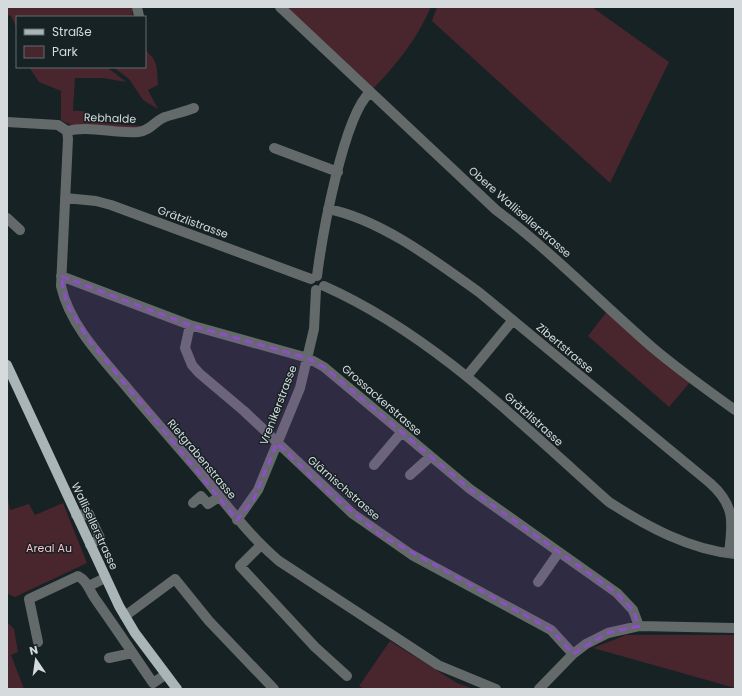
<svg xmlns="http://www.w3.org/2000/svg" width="742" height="696" font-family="Poppins,sans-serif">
  <rect width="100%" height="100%" fill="#172224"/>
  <path fill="#49252d" d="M7,7H133L132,17H17V29L11,16L7,15Z
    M285,7H431C416,40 400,60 375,87L371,88Z
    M437,7H592L669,62L610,183L432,21Z
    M145,48C147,53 150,54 153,58C158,65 157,77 158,85L148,90L158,109L143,100L129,79L113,67H145Z
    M29,67H107L126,82L103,78H75L73,111H83L92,122L141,126L138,129C114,129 82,133 61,120V91L39,82Z
    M608,310L691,381L669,407L588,336Z
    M7,493L10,510L29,504L35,515L63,503L87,563L15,597L8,594L7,596Z
    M7,622L14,629L18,652L11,655L24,689H7Z
    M626,635H735V688L593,648Z
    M390,641L457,683L474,689H364L359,686Z"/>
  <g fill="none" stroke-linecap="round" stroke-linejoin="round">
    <path stroke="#64696a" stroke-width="10" d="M137,7L139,16
      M280,7L496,210C552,252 600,302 653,348C679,370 707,390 735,410
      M7,122L58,125L67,131
      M67,131L68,139L61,286C69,323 99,355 124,384C148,413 173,441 197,469C224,501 247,534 279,561L438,665L496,689
      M67,131C89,125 114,134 138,132C152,130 154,121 165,117C174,114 184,112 194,108
      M274,148L338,172
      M65,198L96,201L111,205L311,279
      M328,209C380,219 437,262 480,293L710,483C735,505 733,522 729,553
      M7,218L20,230
      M61,276L190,325L308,358L324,367L470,489L617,593L633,610L639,626
      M317,276C322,237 343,117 370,92
      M324,286C434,335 520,423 609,502C646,526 690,550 735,554
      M190,325L185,348L192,365L199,373L244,411L353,514L412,555L551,630L573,654
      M467,376L513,320
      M374,465L401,433
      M410,475L430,457
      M193,503L201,496L208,504L219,497
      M76,515L89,514L100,538L90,545
      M237,520L258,490L300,388L314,329L316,290
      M261,545L240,566L315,647L347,676
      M538,582L559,552
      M89,586L105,578
      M125,616L175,579L209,621L274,689
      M38,642L29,599L78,576C88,581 89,591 96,600C115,627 134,655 153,683L165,675
      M109,658L132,653
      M539,689L573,654L586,644L608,633L639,626L735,628"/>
    <path stroke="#aab5b7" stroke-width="10" d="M7,365L119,606L135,633L177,689"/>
  </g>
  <path fill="#8d4fc5" fill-opacity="0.2" stroke="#8d4fc5" stroke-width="3" stroke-dasharray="8 5" stroke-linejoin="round" d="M61,276L190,325L308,358L324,367L470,489L617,593L633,610L639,626L608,633L573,654L551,630L379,534L322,487L277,443L254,499L237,520L88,339L66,303Z"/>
  <g text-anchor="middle" stroke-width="3" stroke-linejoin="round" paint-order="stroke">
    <g font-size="11" fill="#d5dbdd" stroke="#172224">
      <text transform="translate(110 118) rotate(2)" y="4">Rebhalde</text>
      <text transform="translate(520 212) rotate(41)" y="4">Obere Wallisellerstrasse</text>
      <text transform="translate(193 222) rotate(20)" y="4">Grätzlistrasse</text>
      <text transform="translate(565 348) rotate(40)" y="4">Zibertstrasse</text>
      <text transform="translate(382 400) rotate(41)" y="4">Grossackerstrasse</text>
      <text transform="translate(278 405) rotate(-69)" y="4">Vrenikerstrasse</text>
      <text transform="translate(534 419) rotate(42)" y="4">Grätzlistrasse</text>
      <text transform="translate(202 459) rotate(50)" y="4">Rietgrabenstrasse</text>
      <text transform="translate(344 488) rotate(41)" y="4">Glärnischstrasse</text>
      <text transform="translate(95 526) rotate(65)" y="4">Wallisellerstrasse</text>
    </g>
    <g font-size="11" fill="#fbbeca" stroke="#172224">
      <text x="49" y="552">Areal Au</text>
    </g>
  </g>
  <rect width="742" height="696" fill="none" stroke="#d5dbdd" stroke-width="16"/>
  <rect x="16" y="16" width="130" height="52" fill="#172224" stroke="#636c6e"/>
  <rect x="24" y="29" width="20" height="6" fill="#aab5b7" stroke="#636c6e"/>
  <text x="52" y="36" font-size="12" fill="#d5dbdd">Straße</text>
  <rect x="24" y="46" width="20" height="12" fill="#49252d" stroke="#636c6e"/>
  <text x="52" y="56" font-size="12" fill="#d5dbdd">Park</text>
  <g transform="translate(36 660) rotate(347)" stroke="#172224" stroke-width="3" paint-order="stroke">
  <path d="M0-3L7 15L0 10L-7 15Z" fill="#d5dbdd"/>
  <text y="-6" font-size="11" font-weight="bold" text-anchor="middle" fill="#d5dbdd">N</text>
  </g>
</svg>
